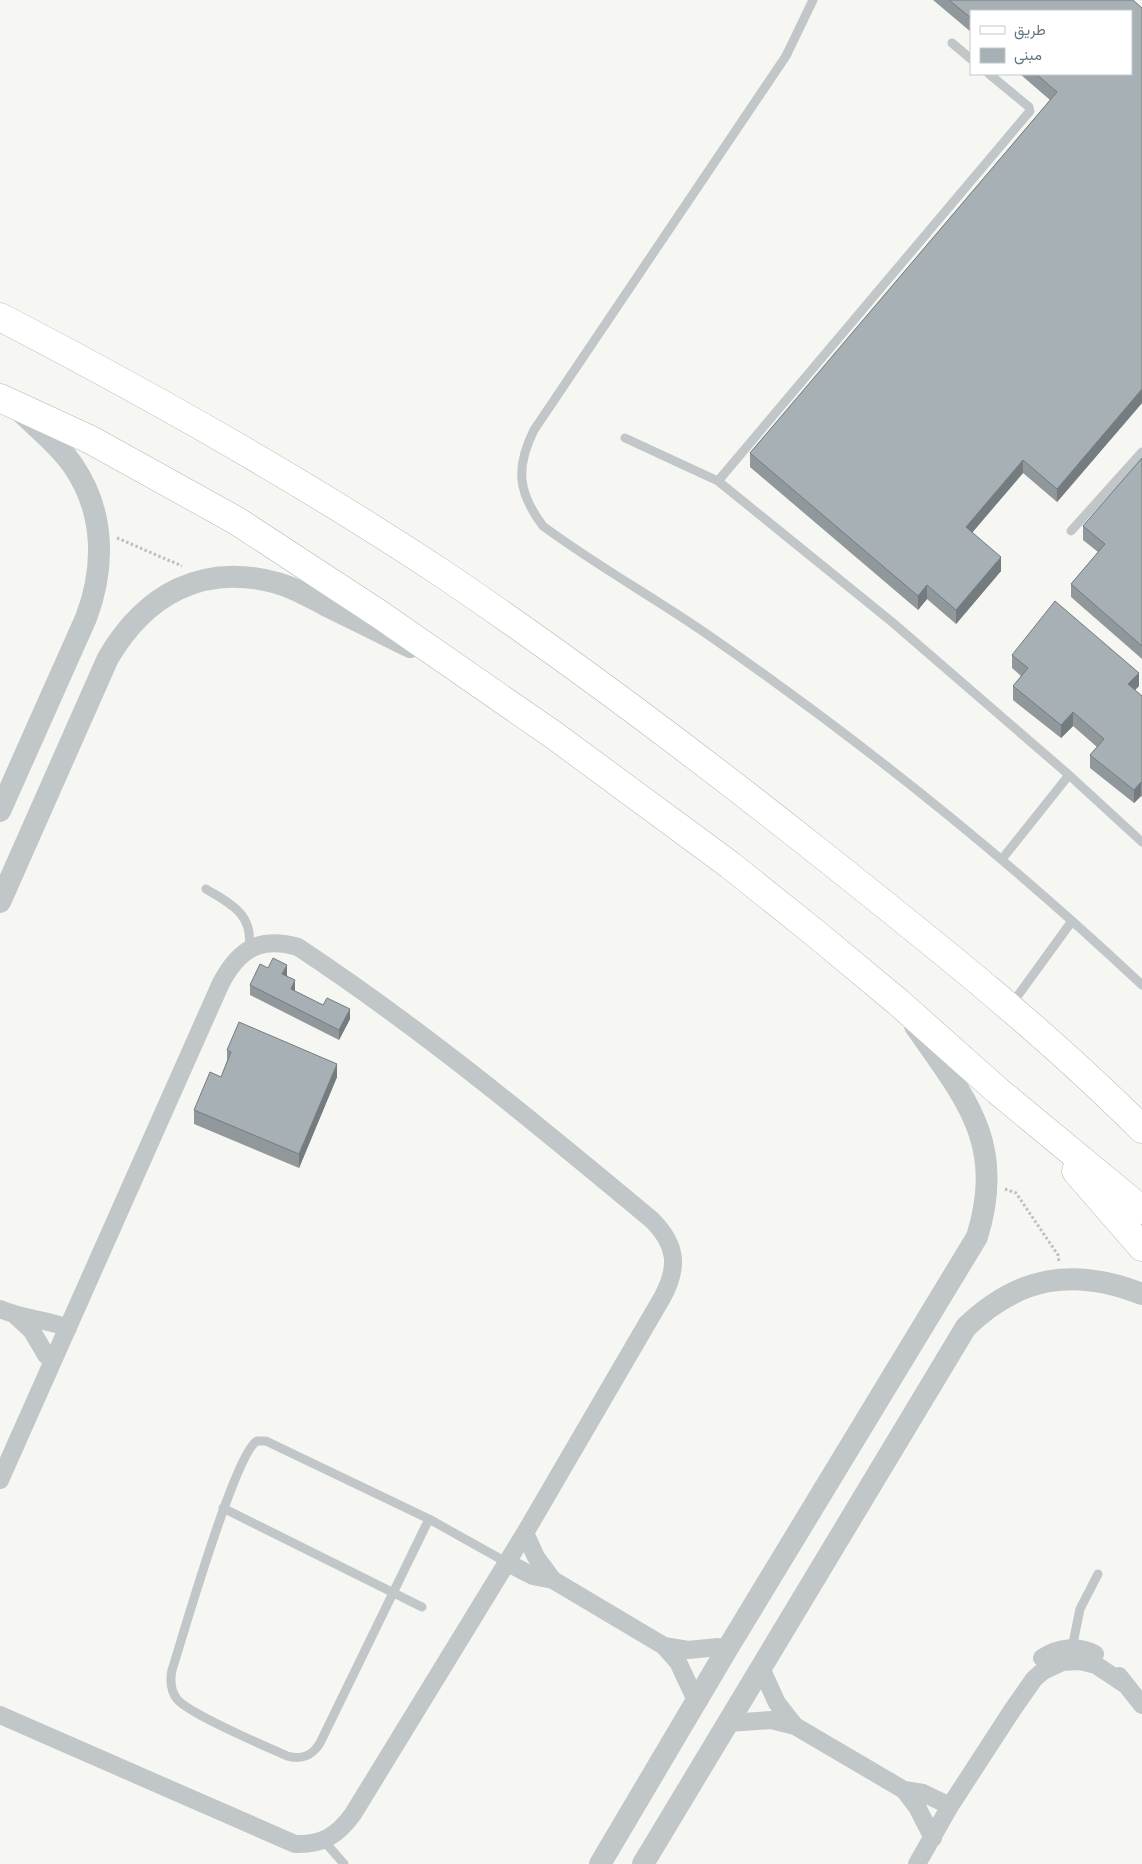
<svg xmlns="http://www.w3.org/2000/svg" width="1142" height="1864" font-family="'Alegreya Sans',Vazirmatn,sans-serif">
  <rect width="100%" height="100%" fill="#f6f6f2"/>
  <g fill="none" stroke-linecap="round" stroke-linejoin="round">
    <defs>
      <path id="primary" d="M0,317C152,396 303,481 446,576C573,662 695,754 815,849C928,939 1040,1027 1142,1129
        M0,398L91,440L237,521L379,614L555,736L730,865L815,933L898,1002L998,1091L1142,1210
        M1076,1171L1142,1247"/>
    </defs>
    <use href="#primary" stroke="#b4b9bc" stroke-width="29"/>
    <path stroke="#bdbfc1" stroke-width="3" stroke-dasharray="2.5 2.5" stroke-linecap="butt" d="M117,538L182,566
      M1005,1189L1016,1193L1058,1255L1059,1262"/>
    <path stroke="#c1c6c8" stroke-width="9" d="M813,0L786,56L534,430C515,468 518,493 543,526C598,567 659,600 714,639C865,744 1008,859 1142,985
      M952,43L971,59
      M625,438L718,481L892,622L1069,775L1142,842
      M718,481L1030,111L1029,107L989,74
      M1071,531L1142,452
      M1002,859L1069,775
      M206,889C232,905 254,914 249,950
      M1011,1005L1072,921
      M223,1508L422,1607
      M429,1519L320,1743C312,1756 302,1760 287,1756C265,1746 189,1714 177,1699C170,1690 170,1680 172,1670C183,1636 235,1453 257,1441H266L429,1519L506,1562
      M1072,1648L1080,1609L1098,1574
      M324,1841L344,1864"/>
    <path stroke="#c1c6c8" stroke-width="18" d="M0,1309C22,1319 46,1319 68,1328
      M16,1316L32,1331L46,1355L53,1360
      M0,1480L221,983C239,949 260,936 298,947C422,1029 538,1125 652,1220C677,1245 679,1267 662,1298L525,1533L353,1814C337,1836 322,1845 295,1844L0,1715
      M525,1533L536,1557L553,1580
      M506,1562L533,1576L553,1580L664,1646L688,1650L718,1647L726,1651
      M664,1646L678,1662L693,1694L699,1701
      M1042,1658C1058,1647 1078,1645 1095,1654
      M761,1668L777,1703L795,1726
      M1119,1676L1142,1705
      M728,1723L771,1720L795,1726L904,1790L917,1807L933,1838
      M904,1790L923,1793L950,1806
      M917,1864L950,1806L1013,1709L1034,1679L1043,1671L1062,1662L1080,1661L1096,1665L1126,1685"/>
    <path stroke="#c1c6c8" stroke-width="22" d="M0,811L86,618C105,568 105,513 74,467C61,447 39,430 21,412
      M0,902L108,658C145,595 202,562 277,583C293,587 310,597 325,605C354,619 382,633 410,647
      M600,1864L726,1651L977,1237C1006,1143 966,1099 915,1026
      M643,1864L966,1327C1019,1276 1074,1267 1142,1294"/>
    <use href="#primary" stroke="#fff" stroke-width="28"/>
  </g>
  <path fill="#90989c" d="M933,0H1133L1142,8V403L1057,502L1023,473L972,532L1001,571L956,624L927,599L918,610L750,467V453L1050,100L1020,74H1131L971,11V32Z
    M1142,458V659L1071,597V584L1098,552L1083,540V526Z
    M1012,655L1139,686L1135,690L1142,696V797L1141,796L1134,803L1090,768V755L1097,747L1073,726L1061,738L1013,700V686L1021,676L1012,668Z
    M268,968L287,975L295,991L350,1019L339,1040L250,995V985Z
    M227,1050L337,1077L299,1168L194,1124V1110L221,1077L227,1061Z"/>
  <path fill="#757c7f" d="M1142,389V403L1057,502V489Z
    M1023,460V473L966,540V527Z
    M1001,557V571L956,624V610Z
    M927,585V599L918,610V596Z
    M1139,673V686L1128,697V684Z
    M1073,712V726L1061,738V725Z
    M1141,782V796L1134,803V790Z
    M287,965V975L282,984V974Z
    M295,980V990L291,999V989Z
    M350,1009V1019L339,1040V1030Z
    M337,1064V1077L299,1168V1154Z"/>
  <path fill="#a7b1b5" stroke="#757c7f" d="M949,0H1133L1142,8V389L1057,489L1023,460L966,527L1001,557L956,610L927,585L918,596L750,453L1057,92L1036,74H1131V11H971V18Z
    M1142,458V646L1071,584L1105,544L1083,526Z
    M1055,601L1139,673L1128,684L1142,696V783L1141,782L1134,790L1090,755L1104,739L1073,712L1061,725L1013,686L1028,668L1012,655Z
    M273,958L287,965L282,974L295,980L291,989L323,1005L327,998L350,1009L339,1030L250,985L260,964L268,968Z
    M239,1022L337,1064L299,1154L194,1110L210,1072L221,1077L231,1052L227,1050Z"/>
  <rect x="970" y="10" width="162" height="65" fill="#ffffff" stroke="#c1c9cd"/>
  <rect x="980" y="26" width="25" height="8" fill="#ffffff" stroke="#c1c9cd"/>
  <text x="1014" y="35" font-size="15" fill="#647883">طريق</text>
  <rect x="980" y="48" width="25" height="15" fill="#a7b1b5" stroke="#c1c9cd"/>
  <text x="1014" y="60" font-size="15" fill="#647883">مبنى</text>
</svg>
